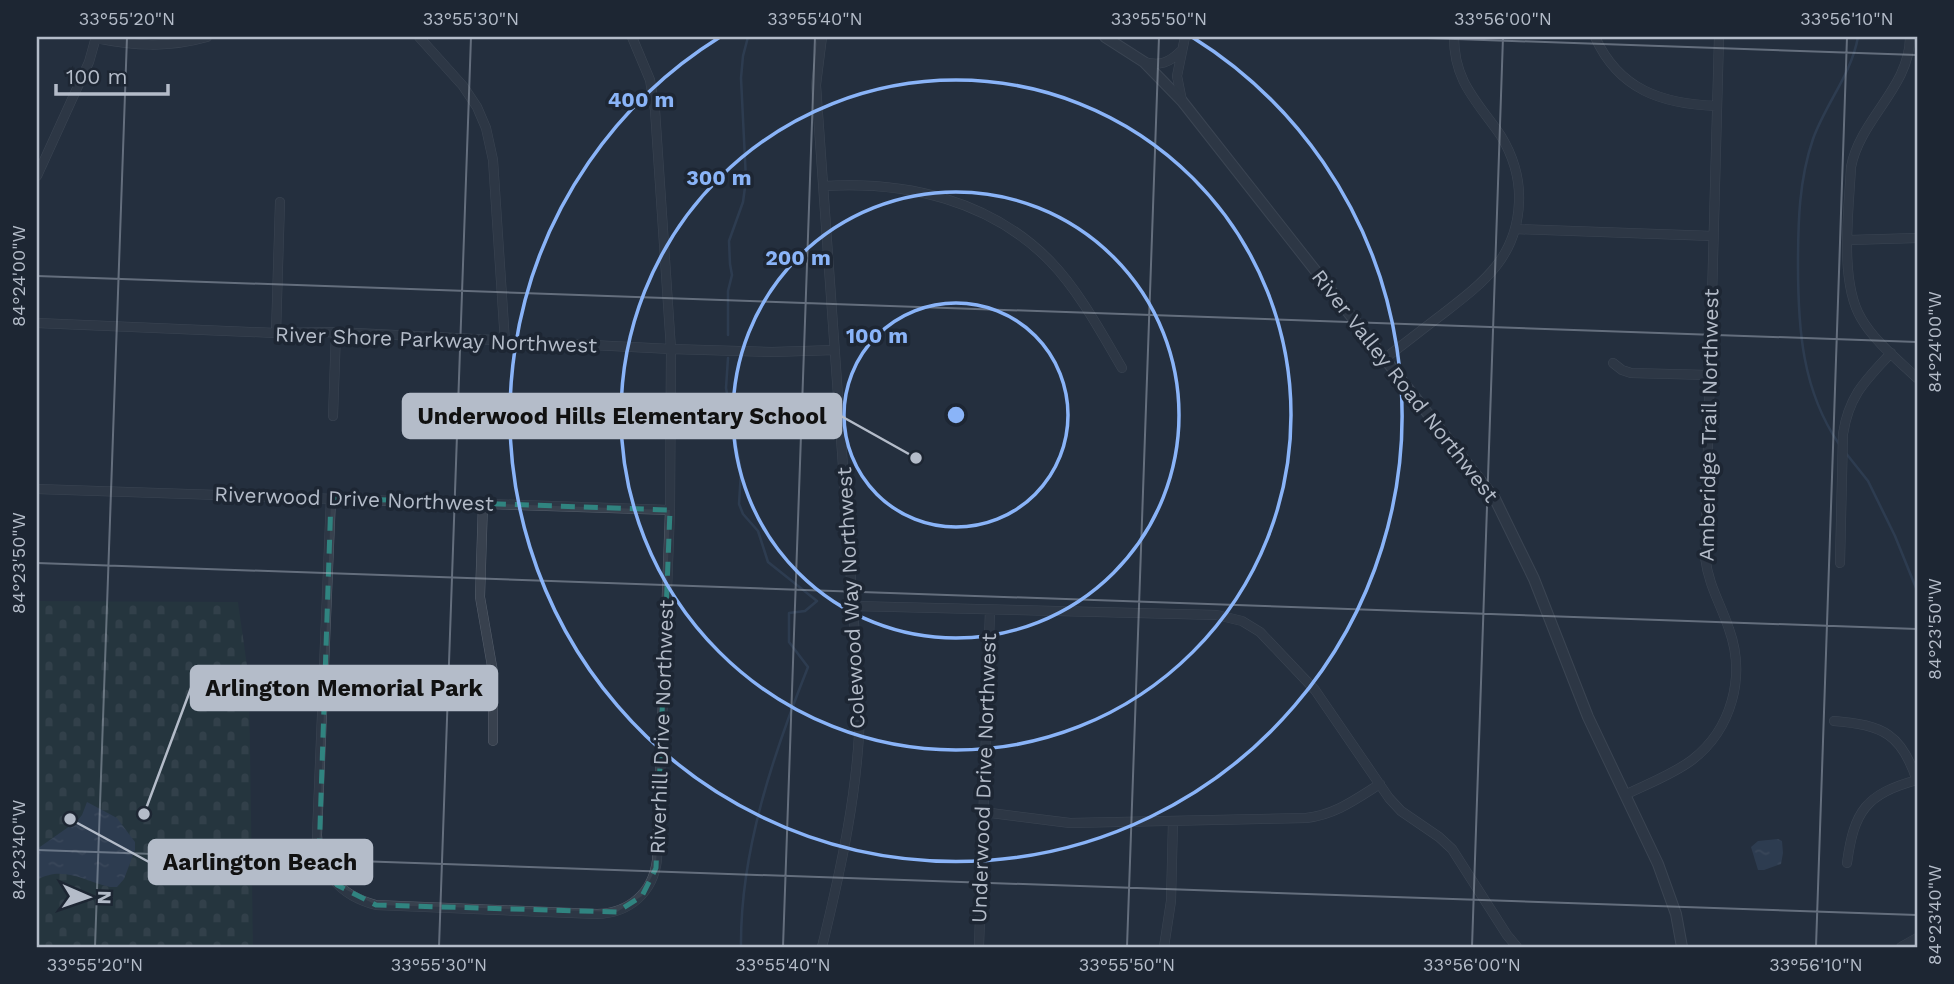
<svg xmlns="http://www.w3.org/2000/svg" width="1954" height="984" font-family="'Work Sans',sans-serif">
  <defs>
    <pattern id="cemetery-stones" width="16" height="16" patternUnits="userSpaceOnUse" patternTransform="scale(1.75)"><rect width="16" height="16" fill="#263c3f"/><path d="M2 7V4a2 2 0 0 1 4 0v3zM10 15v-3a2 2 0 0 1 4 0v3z" fill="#435659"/></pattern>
    <pattern id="water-ripples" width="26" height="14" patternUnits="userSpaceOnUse" patternTransform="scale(1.75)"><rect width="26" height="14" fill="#394c67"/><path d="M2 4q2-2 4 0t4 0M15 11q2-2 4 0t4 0" fill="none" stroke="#53647b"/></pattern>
  </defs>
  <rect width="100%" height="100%" fill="#242f3e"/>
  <path fill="url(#cemetery-stones)" d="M37,601L238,602L249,680L253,947H37Z"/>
  <path fill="url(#water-ripples)" d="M87,802L117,818L135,842V850L124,879L117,887H110C84,881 63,865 37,880V849L77,821L82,815Z
    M1778,839L1782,841L1783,853L1781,864L1764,870H1758L1751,847L1758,841Z"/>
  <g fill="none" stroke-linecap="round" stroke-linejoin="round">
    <path stroke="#394c67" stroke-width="2.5" d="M728,335V291L732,275L730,264L729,241L743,202L746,180L741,78L743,56L748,37
      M728,358L726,388L741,471L739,504L743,514L758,531L768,562L817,601L805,611L789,613V642L808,667C773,755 740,852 741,947
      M1839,444C1802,390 1798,328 1798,265C1798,222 1799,180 1813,139C1826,103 1851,75 1858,37
      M1845,452L1868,481L1895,536L1916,588"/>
    <defs>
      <path id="minor" d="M419,37L463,86L477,107L486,128L493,160L505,342
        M822,37L816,85L860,707C859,788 841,869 822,947
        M1595,37C1619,90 1662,104 1717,106
        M1910,37C1910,87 1860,119 1851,167C1849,209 1839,281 1861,318C1874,341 1898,360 1917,378
        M96,38C135,46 168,48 207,37
        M1144,62C1160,66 1169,63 1181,51
        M1182,101L1177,76L1185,37
        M37,176L89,62L96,37
        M824,186C906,181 990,200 1050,261C1079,291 1101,332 1122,368
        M1515,229L1713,236
        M1849,240L1917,238
        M37,323L276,333L336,332L671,349L772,352L835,350
        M276,333L280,202
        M1384,359C1404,344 1424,328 1444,313C1484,282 1517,257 1519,202C1520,179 1513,156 1501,136C1477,101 1454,82 1454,37
        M1613,363L1622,370L1631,373L1709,375
        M333,416L336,332
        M37,489L670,510
        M331,498L317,835C319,872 341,896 376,905L597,914C630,913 653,892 657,860L670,510L671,349L655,110L650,80L632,37
        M483,503L480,597L493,672V741
        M1840,563L1843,434C1849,395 1866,380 1891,353
        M853,606L1217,615L1242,621L1260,632L1315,690L1389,798L1401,811L1439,837L1452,849L1507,935L1517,947
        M1834,721C1883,725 1902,734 1917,781
        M1625,795C1647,784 1672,775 1692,760C1732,729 1746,676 1729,629C1720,602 1709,587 1705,557L1719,37
        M983,812L1070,823L1306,818C1335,815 1356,799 1380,784
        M1847,863C1854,811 1866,794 1917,780
        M979,947L990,610
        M1164,947L1171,901L1173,821
        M1901,947L1917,938"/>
      <path id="tertiary" d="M1105,37L1144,62L1182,101L1495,499L1534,579L1588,717L1658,864L1676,914L1682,947"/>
    </defs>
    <use href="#minor" stroke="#565f6c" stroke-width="10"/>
    <use href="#tertiary" stroke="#565f6c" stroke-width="12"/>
    <use href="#minor" stroke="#38414e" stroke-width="9"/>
    <use href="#tertiary" stroke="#38414e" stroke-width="10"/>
  </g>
  <path d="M0 0H1954V984H0ZM331,498L670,510L656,868L642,896L617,912L376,905L337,885L319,856Z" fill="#242f3e" fill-opacity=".55" fill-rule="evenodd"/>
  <path fill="none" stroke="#308480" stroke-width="5" stroke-dasharray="14 9" stroke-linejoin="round" d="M331,498L670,510L656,868L642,896L617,912L376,905L337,885L319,856Z"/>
  <path fill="none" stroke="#b4bcc9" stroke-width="2" stroke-opacity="0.45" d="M1399,37L1917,55M37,276L1917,342M37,563L1917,629M37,850L1917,915M95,947L127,37M439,947L471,37M783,947L815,37M1127,947L1159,37M1472,947L1503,37M1816,947L1847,37"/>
  <g fill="none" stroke="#8ab4f8" stroke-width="3.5">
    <circle cx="956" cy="415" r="112"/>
    <circle cx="956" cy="415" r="223"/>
    <circle cx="956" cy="415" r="335"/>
    <path d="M1192 37A446 446 0 1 1 720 37"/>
  </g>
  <g text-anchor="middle" stroke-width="7" stroke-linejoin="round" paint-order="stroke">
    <g font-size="21" fill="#b4bcc9" stroke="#1d2633">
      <text transform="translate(436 340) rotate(2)" y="7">River Shore Parkway Northwest</text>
      <text transform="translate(1405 386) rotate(52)" y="7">River Valley Road Northwest</text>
      <text transform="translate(1709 425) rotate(-89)" y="7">Amberidge Trail Northwest</text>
      <text transform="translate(354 499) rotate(2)" y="7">Riverwood Drive Northwest</text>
      <text transform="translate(851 598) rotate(-93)" y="7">Colewood Way Northwest</text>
      <text transform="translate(662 727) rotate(-88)" y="7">Riverhill Drive Northwest</text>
      <text transform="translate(984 778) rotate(-88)" y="7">Underwood Drive Northwest</text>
    </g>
  </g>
  <circle cx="956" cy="415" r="10" fill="#8ab4f8" stroke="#1d2633" stroke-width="3.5"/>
  <g font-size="21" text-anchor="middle" font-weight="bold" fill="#8ab4f8" stroke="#1d2633" stroke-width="7" stroke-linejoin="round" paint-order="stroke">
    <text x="641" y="107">400 m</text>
    <text x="719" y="185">300 m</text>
    <text x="798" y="265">200 m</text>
    <text x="877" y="343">100 m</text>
  </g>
  <path fill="none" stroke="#b4bcc9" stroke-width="2.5" d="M916 458L841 416M144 814L191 688M70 819L149 862"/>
  <g fill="#b4bcc9" stroke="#1d2633" stroke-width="2.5">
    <circle cx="916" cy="458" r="7"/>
    <circle cx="144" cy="814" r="7"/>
    <circle cx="70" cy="819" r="7"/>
  </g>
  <g fill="#b4bcc9" stroke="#b4bcc9" stroke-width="2.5">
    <rect x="403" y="394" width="438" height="44" rx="7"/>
    <rect x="191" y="666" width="306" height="44" rx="7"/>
    <rect x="149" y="840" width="223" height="44" rx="7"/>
  </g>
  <g font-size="23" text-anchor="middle" font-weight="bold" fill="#111">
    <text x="622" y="424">Underwood Hills Elementary School</text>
    <text x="344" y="696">Arlington Memorial Park</text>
    <text x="260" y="870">Aarlington Beach</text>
  </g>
  <rect width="1954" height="984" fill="none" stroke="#1d2633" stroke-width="77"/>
  <g transform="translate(88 897) rotate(92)" stroke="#1d2633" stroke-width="5" paint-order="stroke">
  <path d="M0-5L12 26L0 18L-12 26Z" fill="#b4bcc9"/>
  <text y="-10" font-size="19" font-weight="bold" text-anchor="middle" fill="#b4bcc9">N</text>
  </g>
  <path d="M56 84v10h112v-10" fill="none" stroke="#b4bcc9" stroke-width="3.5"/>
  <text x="66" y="84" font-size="21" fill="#b4bcc9" stroke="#1d2633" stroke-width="5" paint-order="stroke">100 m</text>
  <rect x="38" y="38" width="1878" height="908" fill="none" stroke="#b4bcc9" stroke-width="2.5"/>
  <g font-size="18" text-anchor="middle" fill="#b4bcc9">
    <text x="127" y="25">33°55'20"N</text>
    <text x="471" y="25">33°55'30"N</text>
    <text x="815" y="25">33°55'40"N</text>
    <text x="1159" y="25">33°55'50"N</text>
    <text x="1503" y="25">33°56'00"N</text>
    <text x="1847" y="25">33°56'10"N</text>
    <text transform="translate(19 276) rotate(-90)" y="6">84°24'00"W</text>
    <text transform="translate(1935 342) rotate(-90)" y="6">84°24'00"W</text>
    <text transform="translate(19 563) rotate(-90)" y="6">84°23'50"W</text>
    <text transform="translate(1935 629) rotate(-90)" y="6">84°23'50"W</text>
    <text transform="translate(19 850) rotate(-90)" y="6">84°23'40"W</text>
    <text transform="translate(1935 915) rotate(-90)" y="6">84°23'40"W</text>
    <text x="95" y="971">33°55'20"N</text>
    <text x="439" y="971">33°55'30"N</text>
    <text x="783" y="971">33°55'40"N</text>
    <text x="1127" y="971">33°55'50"N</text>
    <text x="1472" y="971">33°56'00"N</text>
    <text x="1816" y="971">33°56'10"N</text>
  </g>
</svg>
